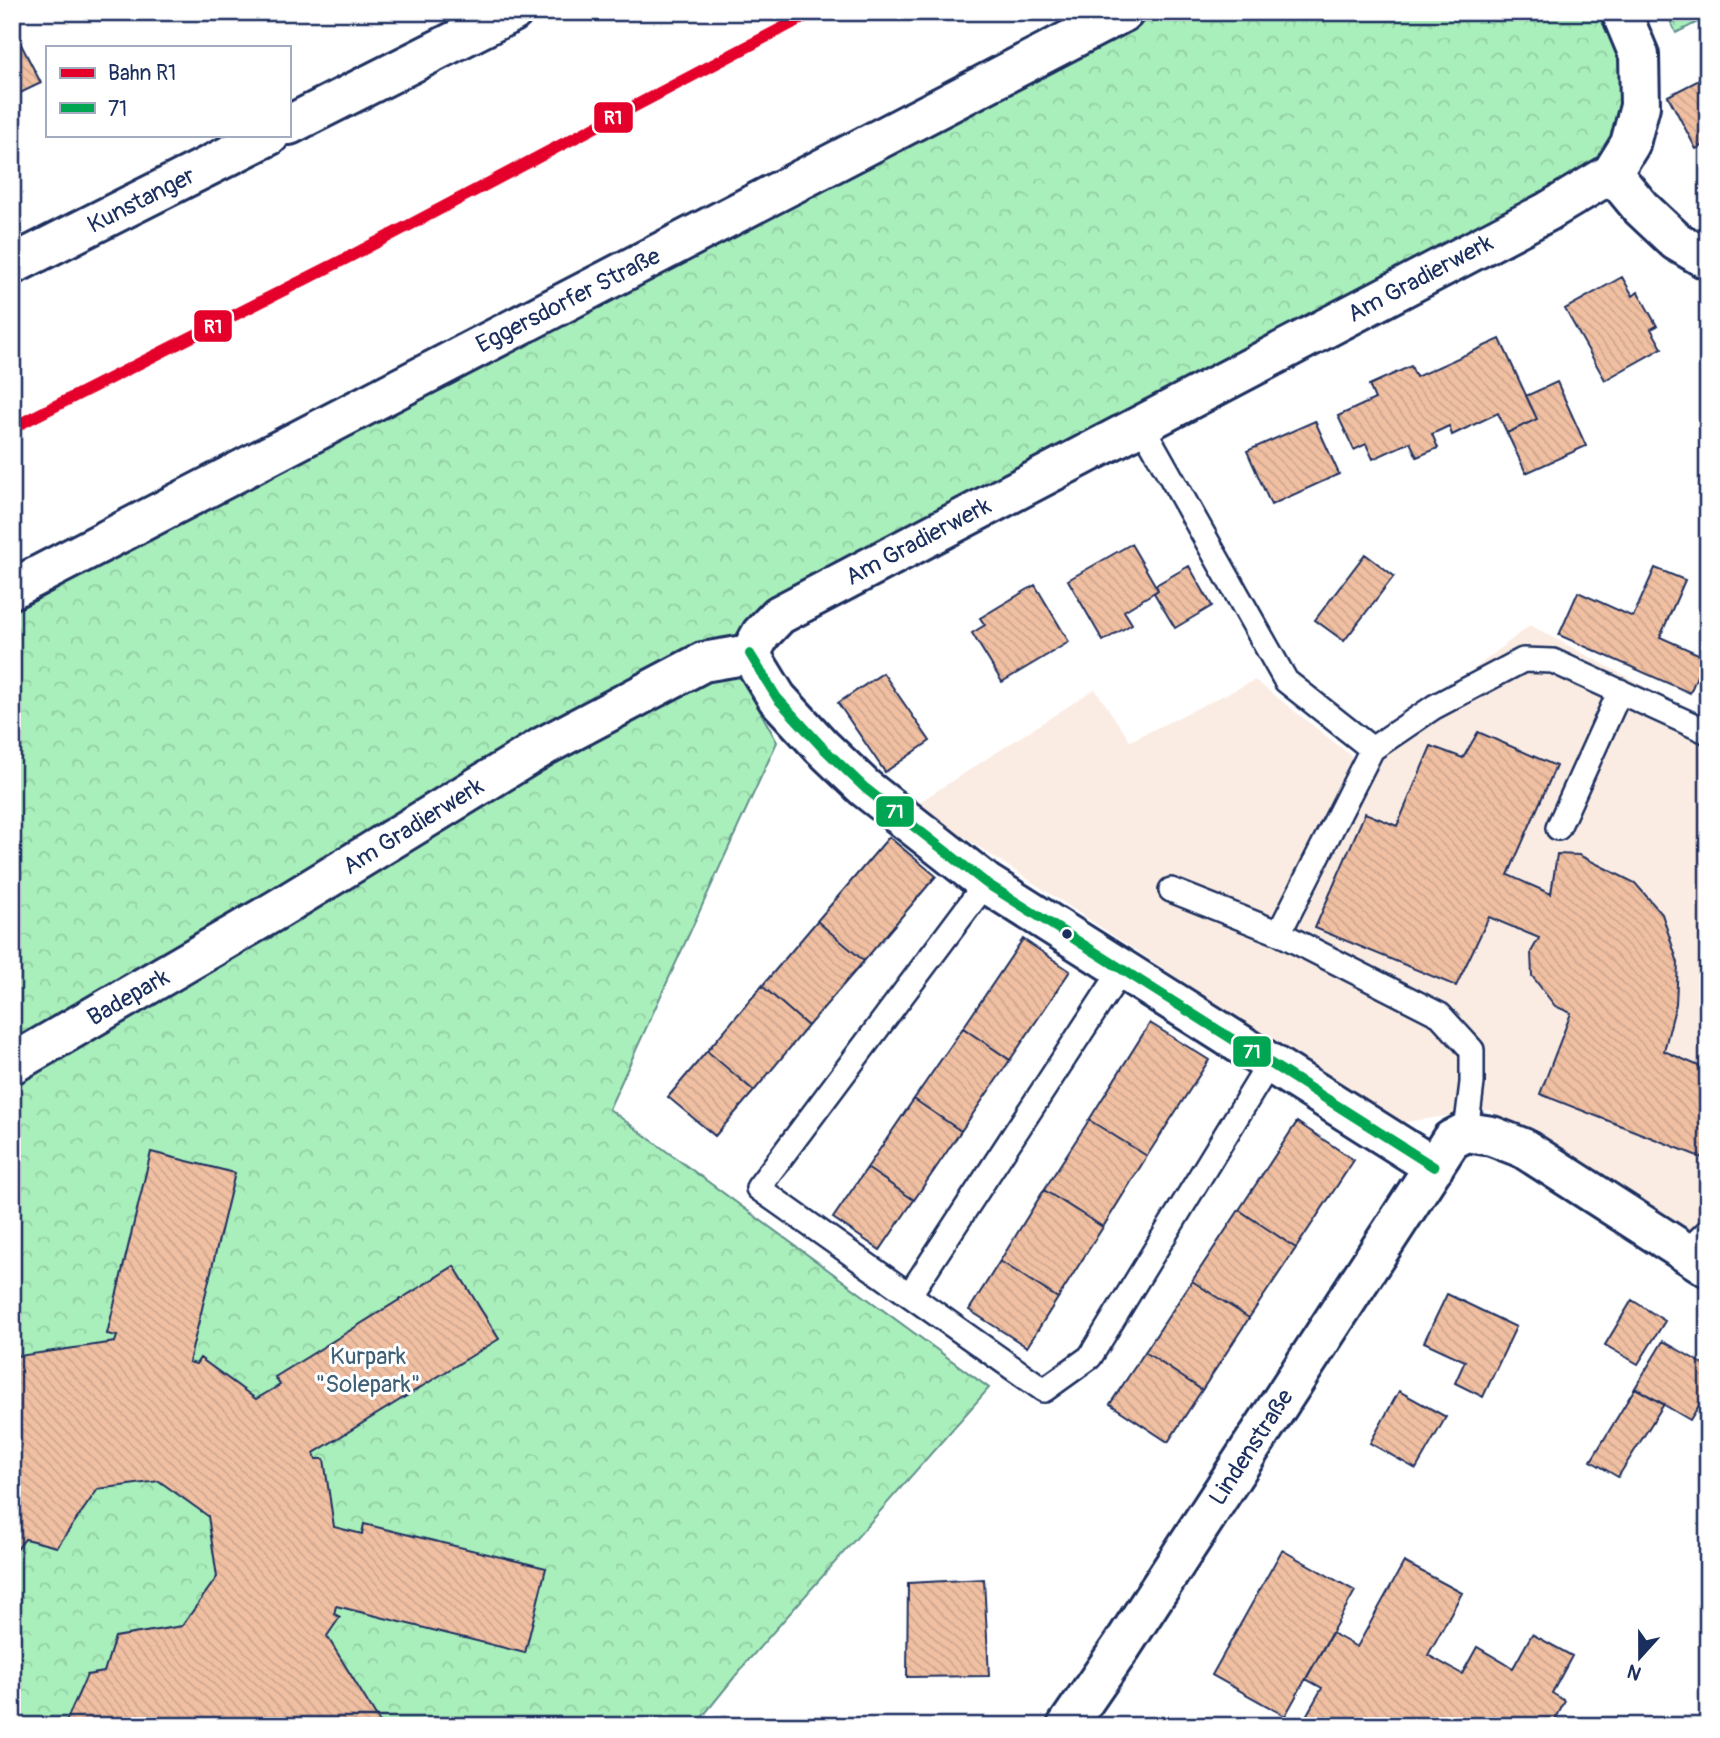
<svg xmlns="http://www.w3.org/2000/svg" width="1720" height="1738" font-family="Pangolin,sans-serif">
  <defs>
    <pattern id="park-crowns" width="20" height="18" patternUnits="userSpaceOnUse" patternTransform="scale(1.75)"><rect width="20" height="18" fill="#a9efbb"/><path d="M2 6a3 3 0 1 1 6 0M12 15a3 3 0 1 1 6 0" fill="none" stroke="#91cda3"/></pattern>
    <pattern id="building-back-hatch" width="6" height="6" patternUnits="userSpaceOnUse" patternTransform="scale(1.75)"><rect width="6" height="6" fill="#f1c0a2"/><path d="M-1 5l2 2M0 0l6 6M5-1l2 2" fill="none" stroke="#cea58e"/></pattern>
  </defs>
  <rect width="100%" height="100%" fill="#fff"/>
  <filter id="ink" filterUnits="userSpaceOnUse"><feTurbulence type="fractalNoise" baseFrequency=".0143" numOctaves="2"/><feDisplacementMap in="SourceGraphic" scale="14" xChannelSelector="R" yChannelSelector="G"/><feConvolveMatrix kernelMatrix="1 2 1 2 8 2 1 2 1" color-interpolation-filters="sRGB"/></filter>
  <g filter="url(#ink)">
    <path fill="#fbece3" d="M1530,625L1708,720V1248L1489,1110L1398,1123L915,805L1095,689L1130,741L1255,680L1358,761Z"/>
    <path fill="url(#park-crowns)" stroke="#628f8c" stroke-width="2" d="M1163,12H1603L1621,47L1625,102L1616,132L1602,155L1572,182L727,651L777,742L609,1109L989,1388L745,1664L695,1726H12V611Z
      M1666,12H1708V17L1676,33Z"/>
    <path fill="url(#building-back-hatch)" stroke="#1b2f5e" stroke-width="2" d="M12,27L41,83L12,97Z
      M1701,79L1708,92V143L1696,149L1668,96Z
      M1622,277L1633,296L1638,292L1657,326L1651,329L1662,348L1605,380L1565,309Z
      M1500,339L1537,419L1507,433L1498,413L1452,435L1449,426L1432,434L1438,448L1417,457L1410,442L1373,459L1366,444L1354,450L1338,416L1375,399L1369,385L1411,366L1416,377Z
      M1557,382L1586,446L1526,473L1507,433L1537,419L1526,396Z
      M1315,421L1339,474L1271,505L1247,451Z
      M1131,544L1158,590L1124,611L1132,624L1103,641L1068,580Z
      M1365,554L1394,576L1344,641L1315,620Z
      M1189,566L1212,606L1175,628L1154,593L1158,590L1156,585Z
      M1655,568L1685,580L1660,637L1705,657L1690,693L1559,635L1578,592L1633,617Z
      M1035,585L1069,642L1002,682L972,633L985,625L980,618Z
      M883,673L930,741L885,772L838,703Z
      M1478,732L1556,766L1508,875L1551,894L1557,854L1579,855L1635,883L1662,914L1678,963L1676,1004L1664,1051L1708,1070V1160L1540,1094L1571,1013L1555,1006L1532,976L1531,952L1539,938L1489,917L1456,986L1315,928L1365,813L1397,826L1431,746L1463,758Z
      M889,837L936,876L864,961L817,921Z
      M817,921L864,961L808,1026L762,986Z
      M1023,939L1070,971L1010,1060L963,1028Z
      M762,986L808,1026L754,1091L707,1051Z
      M1150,1023L1209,1060L1147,1156L1089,1120Z
      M963,1028L1010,1060L961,1131L914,1099Z
      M707,1051L754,1091L715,1136L668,1097Z
      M914,1099L961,1131L914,1200L867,1168Z
      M1089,1120L1147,1156L1103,1227L1044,1190Z
      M1297,1122L1354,1160L1296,1248L1239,1210Z
      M151,1152L235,1173L189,1362L196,1364L200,1358L256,1399L280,1385L275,1377L454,1266L499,1339L314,1453L316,1459H324L334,1527L362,1534L364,1524L546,1568L525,1653L336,1606L334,1614L340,1617L327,1636L382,1726H64L87,1675L104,1672L115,1637L182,1626L217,1577L208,1516L159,1481L98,1489L57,1547L25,1539L12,1556V1345L19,1356L115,1342L117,1336L107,1334Z
      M867,1168L914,1200L880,1250L833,1218Z
      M1044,1190L1103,1227L1058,1298L1000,1261Z
      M1239,1210L1296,1248L1249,1318L1192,1281Z
      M1000,1261L1058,1298L1027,1347L969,1310Z
      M1192,1281L1249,1318L1202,1390L1145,1352Z
      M1447,1294L1516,1327L1483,1397L1455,1383L1465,1361L1424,1342Z
      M1632,1300L1665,1321L1638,1364L1605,1345Z
      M1663,1341L1708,1367V1391L1690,1420L1635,1388Z
      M1145,1352L1202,1390L1168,1442L1110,1404Z
      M1635,1388L1664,1404L1618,1477L1591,1461Z
      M1399,1391L1446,1417L1416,1469L1370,1443Z
      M1282,1550L1355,1591L1285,1716L1212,1675Z
      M1404,1562L1462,1593L1428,1655L1462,1674L1477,1647L1513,1668L1532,1634L1572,1656L1552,1693L1565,1701L1552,1726H1319L1305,1718L1322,1688L1306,1679L1332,1633L1357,1647Z
      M984,1579L989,1676L907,1677L908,1583Z"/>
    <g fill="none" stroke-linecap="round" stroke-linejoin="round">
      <defs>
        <path id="lane" d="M1141,424L1286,681L1372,749
          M1558,828L1620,691
          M986,883L758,1188L1044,1390L1090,1357L1269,1064
          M1171,890L1279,933
          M1466,1132L1472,1083V1050L1440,1015L1279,933L1372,749L1434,707L1523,660L1553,661L1708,732
          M1686,1252L1708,1231
          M910,1294L1121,971"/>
        <path id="street" d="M289,125L513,12
          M1612,173L1641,208L1676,241L1708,260
          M12,265L270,135
          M750,654L761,634L779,615L1547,212L1612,173L1630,144L1640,106L1639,55L1621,12
          M750,654L777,698L822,747L865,788L986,883L1434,1167
          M12,1064L278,909L544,746L703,662L750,654
          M1067,1726L1122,1646L1451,1140L1466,1132L1492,1136L1523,1148L1708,1267"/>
        <path id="secondary" d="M12,589L1124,12"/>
      </defs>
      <use href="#lane" stroke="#1b2f5e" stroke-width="28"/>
      <use href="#street" stroke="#1b2f5e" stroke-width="44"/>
      <use href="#secondary" stroke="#1b2f5e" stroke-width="44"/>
      <use href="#lane" stroke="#fff" stroke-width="23"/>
      <use href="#street" stroke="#fff" stroke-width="38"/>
      <use href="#secondary" stroke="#fff" stroke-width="38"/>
      <defs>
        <path id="bus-1" d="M750,654L777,698L822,747L865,788L986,883L1434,1167"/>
      </defs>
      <use href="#bus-1" stroke="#fff" stroke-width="16"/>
      <use href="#bus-1" stroke="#00a651" stroke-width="10"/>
      <defs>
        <path id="rail-1" d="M12,428L349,257L813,12"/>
      </defs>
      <use href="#rail-1" stroke="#fff" stroke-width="18"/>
      <use href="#rail-1" stroke="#e4002b" stroke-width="12"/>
    </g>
  </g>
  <circle fill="#1b2f5e" stroke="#fff" stroke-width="2.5" cx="1067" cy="934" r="6"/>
  <g text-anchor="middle" stroke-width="6" stroke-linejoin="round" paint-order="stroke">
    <g font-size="24" fill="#1b2f5e" stroke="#fff">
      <text transform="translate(141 200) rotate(-27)" y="8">Kunstanger</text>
      <text transform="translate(1420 278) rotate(-28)" y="8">Am Gradierwerk</text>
      <text transform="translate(568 300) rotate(-27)" y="8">Eggersdorfer Straße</text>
      <text transform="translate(918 541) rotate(-28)" y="8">Am Gradierwerk</text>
      <text transform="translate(413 826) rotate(-32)" y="8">Am Gradierwerk</text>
      <text transform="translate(128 997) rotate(-30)" y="8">Badepark</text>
      <text transform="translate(1251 1447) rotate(-57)" y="8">Lindenstraße</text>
    </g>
    <g font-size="24" fill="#3e5f75" stroke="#fff">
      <text x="368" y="1364">Kurpark<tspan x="368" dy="28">"Solepark"</tspan></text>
    </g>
  </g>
  <g stroke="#fff" stroke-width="2.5">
    <rect x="593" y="101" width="41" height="33" rx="7" fill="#e4002b"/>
    <rect x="193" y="309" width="40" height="34" rx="7" fill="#e4002b"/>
    <rect x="875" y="795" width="40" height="33" rx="7" fill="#00a651"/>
    <rect x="1232" y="1035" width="40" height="33" rx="7" fill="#00a651"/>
  </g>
  <g font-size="19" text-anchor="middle" font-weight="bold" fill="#fff">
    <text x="613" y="124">R1</text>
    <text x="213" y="333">R1</text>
    <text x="895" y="818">71</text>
    <text x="1252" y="1058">71</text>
  </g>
  <rect width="1720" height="1738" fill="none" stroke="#fff" stroke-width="42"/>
  <rect x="21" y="21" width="1678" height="1696" fill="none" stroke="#1b2f5e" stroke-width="2.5" filter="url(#ink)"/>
  <rect x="46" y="46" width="245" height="91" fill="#ffffff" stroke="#a4acbf" stroke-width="2"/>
  <rect x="60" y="68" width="35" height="10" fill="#e4002b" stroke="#a4acbf" stroke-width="2"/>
  <text x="108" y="80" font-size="21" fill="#1b2f5e">Bahn R1</text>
  <rect x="60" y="103" width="35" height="10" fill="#00a651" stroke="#a4acbf" stroke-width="2"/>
  <text x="108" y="116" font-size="21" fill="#1b2f5e">71</text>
  <g transform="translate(1640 1657) rotate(201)" stroke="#ffffff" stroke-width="5" paint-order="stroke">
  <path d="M0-5L12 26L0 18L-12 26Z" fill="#1b2f5e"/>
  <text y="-10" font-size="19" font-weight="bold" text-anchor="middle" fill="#1b2f5e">N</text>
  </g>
</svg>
